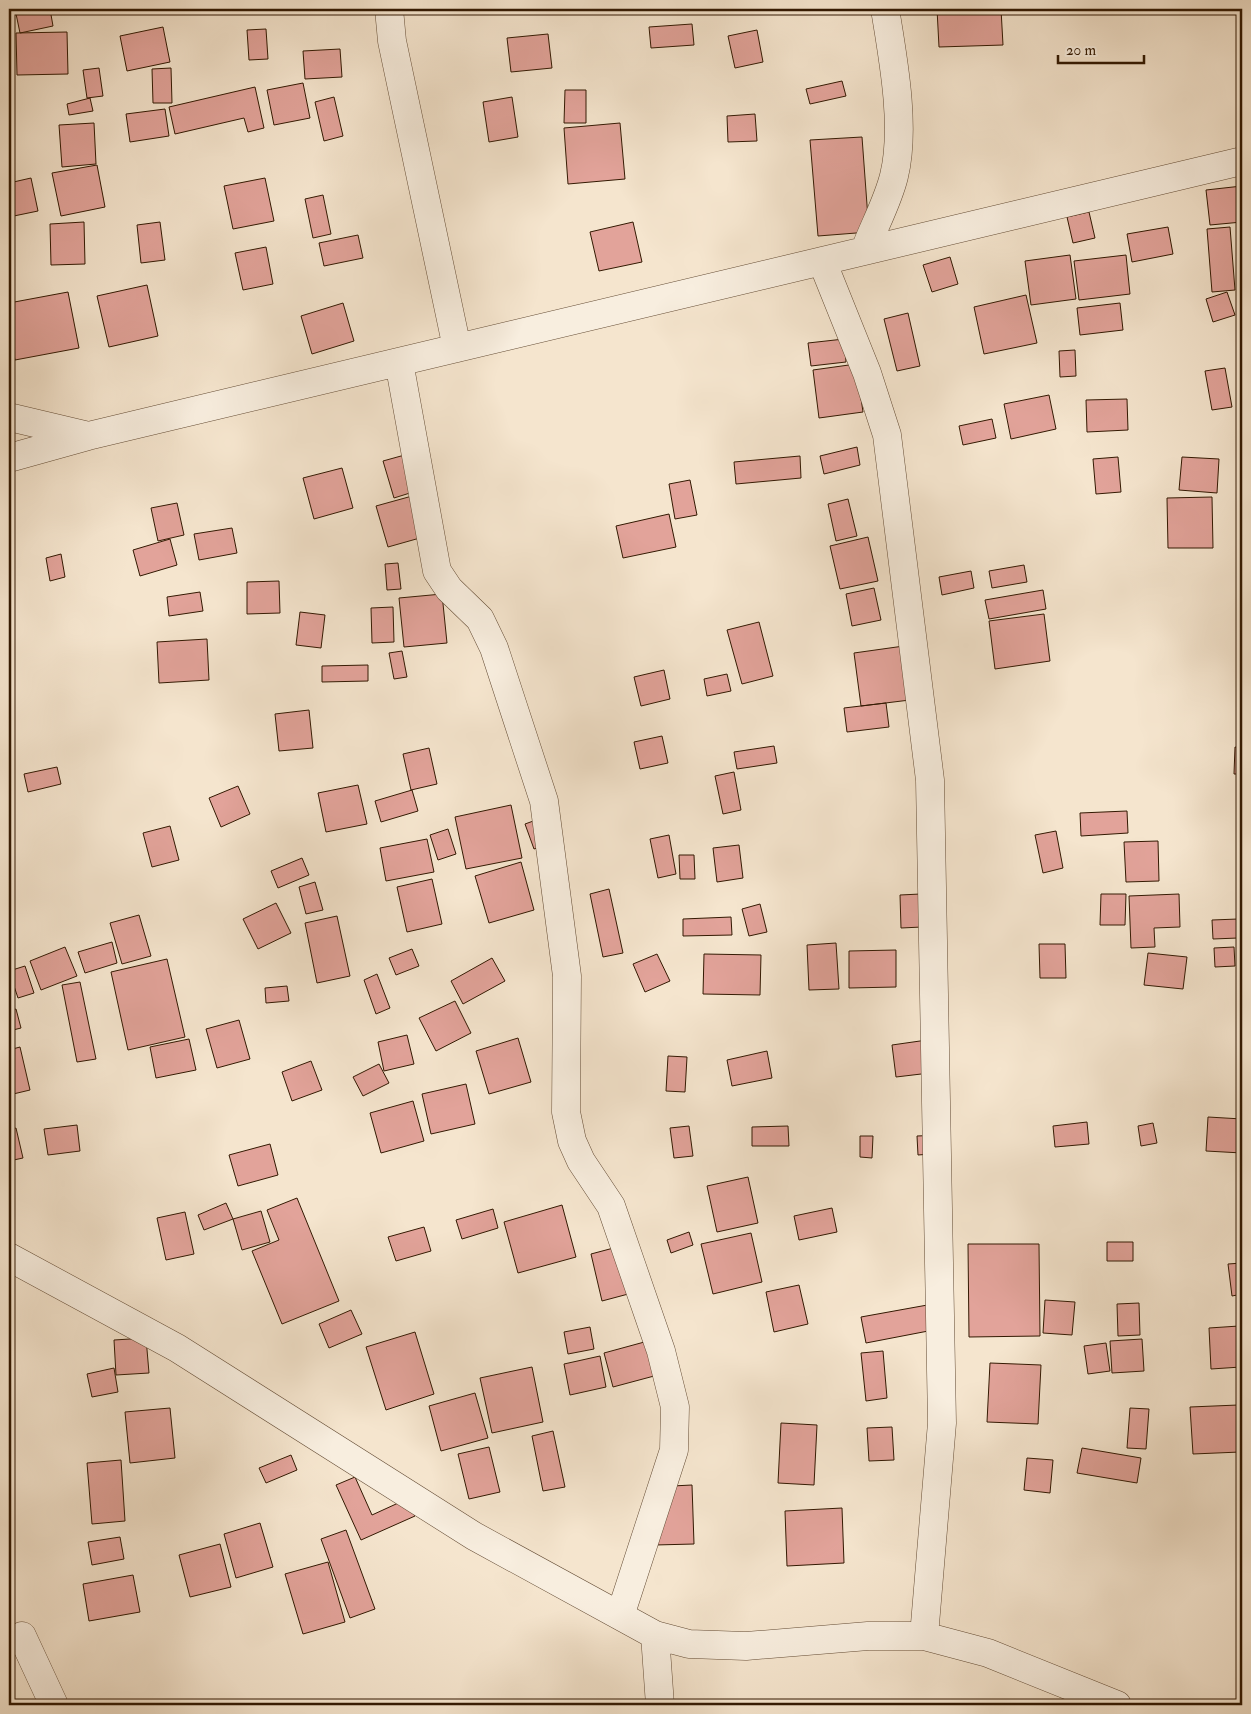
<svg xmlns="http://www.w3.org/2000/svg" width="1251" height="1714" font-family="'IM FELL Double Pica',serif">
  <rect width="100%" height="100%" fill="#f5e5ce"/>
  <filter id="stains"><feTurbulence type="fractalNoise" baseFrequency=".004" numOctaves="4"/><feColorMatrix values="0 0 0 0 .2 0 0 0 0 .09 0 0 0 0 .02 0 0 0 .5 -.17"/></filter>
  <radialGradient id="worn" r=".72"><stop offset=".6" stop-color="#630" stop-opacity="0"/><stop offset="1" stop-color="#630" stop-opacity=".3"/></radialGradient>
  <path fill="#e2a39a" stroke="#331902" d="M9,9L14,32H9Z
    M15,9H50L53,26L20,33Z
    M937,9H1001L1003,45L939,47Z
    M692,24L694,45L651,48L649,27Z
    M163,27L170,62L127,71L120,36Z
    M266,29L268,59L249,60L247,30Z
    M757,30L763,62L735,68L728,36Z
    M67,32L68,74L17,75L16,33Z
    M548,34L552,68L511,72L507,38Z
    M340,49L342,77L305,79L303,51Z
    M99,68L103,96L87,98L83,70Z
    M171,68L172,103H153L152,69Z
    M842,81L846,96L810,104L806,89Z
    M303,83L310,118L274,125L267,90Z
    M255,87L264,128L248,132L244,118L175,134L169,107Z
    M565,90H586V123H564Z
    M334,97L343,136L324,141L315,102Z
    M512,97L518,137L489,142L483,102Z
    M90,98L93,111L69,115L67,104Z
    M165,109L169,136L130,142L126,114Z
    M755,114L757,141L728,142L727,116Z
    M94,123L96,164L62,167L59,125Z
    M620,123L625,179L568,184L564,128Z
    M862,137L869,232L818,236L810,140Z
    M97,165L105,207L61,216L52,173Z
    M31,178L38,211L9,217V183Z
    M265,178L274,221L233,229L224,186Z
    M1242,186V222L1210,225L1206,190Z
    M323,195L331,234L313,238L305,199Z
    M1089,212L1095,238L1073,243L1067,217Z
    M84,222L85,264L51,265L50,224Z
    M160,222L165,260L141,263L137,225Z
    M633,222L642,262L599,271L590,232Z
    M1168,227L1173,254L1132,262L1127,234Z
    M1230,227L1235,290L1212,292L1207,229Z
    M358,235L363,258L324,266L319,243Z
    M266,247L273,284L243,290L235,253Z
    M1070,255L1076,299L1031,305L1025,261Z
    M1126,255L1130,294L1079,300L1074,261Z
    M950,257L958,284L932,292L923,265Z
    M147,285L158,336L109,347L97,296Z
    M68,292L79,348L15,360L9,329V303Z
    M1227,292L1235,315L1213,322L1206,299Z
    M1026,295L1037,343L984,354L974,307Z
    M343,303L354,341L312,354L301,316Z
    M1120,303L1123,330L1080,335L1077,308Z
    M908,313L920,366L897,371L884,319Z
    M844,339L846,362L811,366L808,343Z
    M1075,350L1076,376L1060,377L1059,351Z
    M856,364L863,412L819,418L813,370Z
    M1225,368L1232,407L1212,410L1205,371Z
    M1049,395L1056,429L1011,439L1004,404Z
    M1127,399L1128,430L1087,432L1086,400Z
    M992,419L996,438L963,445L959,426Z
    M857,447L860,465L824,474L820,456Z
    M419,451L429,487L394,498L383,461Z
    M800,456L801,478L736,484L734,462Z
    M1118,457L1121,492L1096,494L1093,459Z
    M1182,457L1219,459L1217,493L1179,490Z
    M342,468L353,508L314,519L303,478Z
    M690,480L697,515L675,519L669,484Z
    M423,493L434,534L388,547L376,506Z
    M1212,497L1213,548H1168L1167,498Z
    M848,499L857,536L836,541L828,504Z
    M177,503L184,535L158,541L151,508Z
    M669,514L676,547L623,558L616,526Z
    M232,528L237,553L199,560L194,534Z
    M868,537L878,581L840,589L830,546Z
    M170,539L177,565L140,576L133,550Z
    M61,554L65,577L50,581L46,558Z
    M398,563L401,589L387,590L385,564Z
    M1024,565L1027,582L992,588L989,571Z
    M971,571L974,588L942,595L939,577Z
    M279,581L280,613L247,614V582Z
    M874,588L881,620L852,626L846,594Z
    M1043,590L1046,609L989,619L985,600Z
    M200,592L203,611L169,616L167,597Z
    M442,594L447,643L404,647L399,598Z
    M393,607L394,642L372,643L371,608Z
    M300,612L325,615L321,648L296,645Z
    M1044,614L1050,661L995,669L989,621Z
    M759,622L773,676L742,684L727,630Z
    M207,639L209,680L159,683L157,642Z
    M911,645L918,699L861,706L854,653Z
    M402,651L407,677L394,679L389,653Z
    M368,665V681L322,682V666Z
    M664,670L670,699L641,706L634,677Z
    M727,674L731,691L707,696L704,679Z
    M886,703L889,727L847,732L844,708Z
    M309,710L313,748L279,751L275,714Z
    M662,736L668,763L640,769L634,742Z
    M774,746L777,763L737,769L734,752Z
    M1235,747L1242,748V774H1234Z
    M429,748L437,784L411,790L403,754Z
    M57,767L61,784L28,792L24,774Z
    M734,772L741,810L723,814L715,776Z
    M358,785L367,824L326,832L318,793Z
    M238,786L250,814L221,827L209,798Z
    M412,790L418,811L381,822L375,801Z
    M511,805L522,858L466,869L455,817Z
    M1127,811L1128,833L1081,836L1080,813Z
    M550,815L559,840L534,849L525,824Z
    M170,826L179,860L152,867L143,833Z
    M448,829L456,854L438,860L430,835Z
    M1056,831L1063,868L1043,873L1035,835Z
    M669,835L676,874L658,878L650,839Z
    M427,839L434,872L386,881L380,848Z
    M1158,841L1159,881L1126,882L1124,842Z
    M739,845L743,878L717,882L713,848Z
    M679,855H694L695,879H680Z
    M302,858L309,875L278,888L271,871Z
    M521,862L534,910L489,923L475,876Z
    M432,879L442,924L407,932L397,887Z
    M315,882L323,910L306,914L299,887Z
    M609,889L623,953L603,957L590,894Z
    M941,893L943,926L901,928L900,895Z
    M1101,894H1126L1125,925H1100Z
    M1179,894L1180,927L1154,928L1155,947L1131,948L1129,896Z
    M276,903L291,933L258,949L243,919Z
    M760,904L767,932L749,936L742,909Z
    M139,915L151,956L122,964L110,923Z
    M337,916L350,976L317,983L305,923Z
    M731,917L732,935L683,936V919Z
    M1238,919V938L1213,939L1212,920Z
    M112,942L117,963L85,973L78,952Z
    M836,943L839,989L809,990L807,945Z
    M1039,944H1065L1066,978H1040Z
    M65,947L77,976L41,990L30,961Z
    M1234,947L1235,966L1215,967L1214,948Z
    M412,949L419,966L396,975L389,958Z
    M896,950V987L849,988V951Z
    M1148,953L1187,957L1183,989L1144,985Z
    M657,954L670,981L645,992L633,964Z
    M704,954L761,955L760,995L703,994Z
    M492,958L505,981L463,1004L451,981Z
    M167,959L185,1037L128,1050L111,972Z
    M25,966L34,993L18,998L9,971Z
    M377,974L390,1008L376,1014L364,980Z
    M80,982L96,1059L77,1062L62,985Z
    M287,986L289,1001L266,1003L265,988Z
    M455,1001L471,1033L436,1051L419,1018Z
    M16,1009L21,1028L9,1031V1011Z
    M239,1020L250,1059L217,1068L206,1029Z
    M407,1035L414,1064L384,1071L378,1042Z
    M518,1038L531,1082L489,1094L476,1051Z
    M189,1039L196,1070L156,1078L150,1047Z
    M934,1039L938,1072L896,1077L892,1045Z
    M20,1047L30,1090L9,1095V1050Z
    M767,1051L772,1078L732,1086L727,1060Z
    M668,1056L687,1057L685,1092L666,1091Z
    M311,1061L322,1090L292,1101L282,1072Z
    M379,1064L389,1083L363,1096L353,1077Z
    M466,1084L475,1124L431,1134L422,1094Z
    M413,1101L424,1141L381,1153L370,1113Z
    M1208,1117L1242,1119V1153L1206,1151Z
    M1087,1122L1089,1144L1055,1147L1053,1126Z
    M1153,1123L1157,1143L1141,1146L1138,1126Z
    M77,1125L80,1151L48,1155L44,1129Z
    M689,1126L693,1156L674,1158L670,1128Z
    M788,1126L789,1146H752V1127Z
    M16,1128L23,1158L9,1161V1130Z
    M942,1135L943,1153L918,1155L917,1136Z
    M860,1136H873L872,1158L860,1157Z
    M270,1144L278,1175L238,1186L229,1155Z
    M748,1177L758,1223L717,1232L707,1186Z
    M297,1198L339,1301L282,1324L252,1251L279,1240L267,1210Z
    M226,1203L233,1219L204,1230L198,1215Z
    M562,1205L576,1257L518,1273L504,1222Z
    M832,1208L837,1232L799,1240L794,1216Z
    M493,1209L498,1228L462,1239L456,1220Z
    M261,1211L270,1242L242,1250L233,1219Z
    M185,1212L194,1254L166,1260L157,1218Z
    M424,1227L431,1251L396,1261L388,1237Z
    M689,1232L693,1245L671,1253L667,1240Z
    M751,1233L762,1282L713,1294L701,1244Z
    M1107,1242H1133V1261H1107Z
    M968,1244H1039L1040,1336L969,1337Z
    M621,1246L632,1293L602,1301L591,1254Z
    M1242,1263V1294L1232,1296L1228,1264Z
    M799,1285L808,1324L774,1332L766,1292Z
    M1045,1300L1075,1302L1072,1335L1043,1333Z
    M944,1302L949,1327L866,1343L861,1317Z
    M1139,1303L1140,1335L1118,1336L1117,1304Z
    M351,1310L362,1334L329,1348L319,1324Z
    M1239,1326L1241,1367L1211,1369L1209,1328Z
    M590,1327L594,1349L568,1354L564,1332Z
    M415,1332L434,1394L386,1410L366,1347Z
    M146,1338L149,1373L116,1375L114,1340Z
    M659,1338L669,1372L613,1387L604,1353Z
    M1142,1339L1144,1371L1112,1373L1110,1341Z
    M1106,1343L1110,1371L1088,1374L1084,1346Z
    M883,1351L887,1398L866,1401L861,1353Z
    M600,1356L606,1387L570,1395L564,1364Z
    M990,1363L1041,1365L1038,1424L987,1422Z
    M532,1367L543,1422L492,1433L480,1378Z
    M114,1368L118,1392L92,1397L87,1374Z
    M475,1393L488,1438L441,1451L429,1406Z
    M1238,1405L1240,1452L1193,1454L1190,1407Z
    M170,1408L175,1458L130,1463L125,1412Z
    M1130,1408L1149,1409L1146,1449L1127,1448Z
    M781,1423L817,1425L814,1485L778,1483Z
    M892,1427L894,1460L869,1461L867,1428Z
    M553,1431L565,1487L543,1491L532,1436Z
    M489,1447L500,1492L469,1499L458,1454Z
    M1082,1448L1141,1458L1137,1483L1077,1473Z
    M291,1455L297,1470L266,1483L259,1468Z
    M1027,1458L1053,1460L1050,1493L1024,1490Z
    M121,1460L125,1521L92,1524L87,1463Z
    M355,1477L372,1515L407,1499L415,1516L361,1540L336,1485Z
    M10,1482L12,1507L9,1508V1483Z
    M692,1485L694,1544L655,1545L652,1487Z
    M842,1508L844,1563L787,1566L785,1511Z
    M260,1523L273,1567L236,1578L224,1534Z
    M346,1530L375,1609L350,1618L321,1539Z
    M120,1537L124,1559L92,1565L88,1542Z
    M220,1544L231,1587L190,1597L179,1555Z
    M328,1562L345,1622L303,1634L285,1574Z
    M133,1575L140,1612L89,1621L83,1584Z"/>
  <g fill="none" stroke-linecap="round" stroke-linejoin="round">
    <defs>
      <path id="minor" d="M389,9L392,41L457,348
        M865,250C874,226 888,201 894,176C906,127 893,58 885,9
        M822,261L867,373L887,435L930,780L942,1423L924,1636
        M399,362L437,571L449,589L480,619L494,648L544,801L567,976L566,1112L572,1141L581,1161L611,1206L661,1351L675,1407L674,1450L620,1616
        M9,417L85,435
        M9,458L88,436L1242,161
        M9,1257L177,1348L474,1536L655,1635L689,1644L746,1646L868,1636H924L988,1653L1117,1705
        M655,1635L660,1705
        M22,1636L54,1705"/>
    </defs>
    <use href="#minor" stroke="#644c35" stroke-width="29"/>
    <use href="#minor" stroke="#f8eedf" stroke-width="28"/>
  </g>
  <rect width="1251" height="1714" fill="none" stroke="#f5e5ce" stroke-width="30"/>
  <rect x="10" y="10" width="1231" height="1694" fill="none" stroke="#331902" stroke-width="2.5"/>
  <rect x="15" y="15" width="1221" height="1684" fill="none" stroke="#331902"/>
  <path d="M1058 55v8h86v-8" fill="none" stroke="#331902" stroke-width="2.5"/>
  <text x="1066" y="55" font-size="15" fill="#331902" stroke="#f8eedf" stroke-width="4" paint-order="stroke">20 m</text>
  <rect width="100%" height="100%" filter="url(#stains)"/>
  <rect width="100%" height="100%" fill="url(#worn)"/>
</svg>
